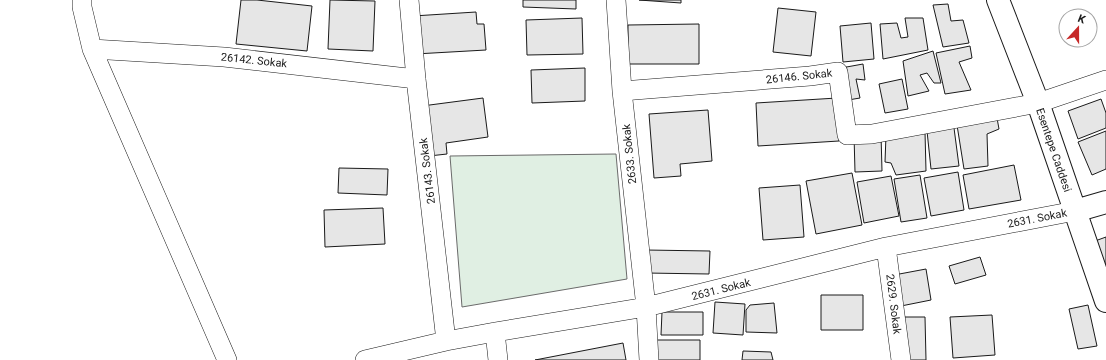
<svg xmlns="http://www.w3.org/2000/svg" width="1106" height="360" font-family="Roboto,sans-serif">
  <rect width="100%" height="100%" fill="#fff"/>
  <path fill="#e0efe3" stroke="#6a6a6a" d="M616,154L627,279L462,307L450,156Z"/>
  <path fill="#e6e6e6" stroke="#1a1a1a" d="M241,0H257L312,6L307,51L236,44Z
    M330,0L375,1L373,51L328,49Z
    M523,0H576V9L523,7Z
    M639,0H681V3Z
    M948,4L951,21L963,20L969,43L943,47L933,5Z
    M778,8L816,12L811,56L773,52Z
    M476,12L477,24H484L486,50L415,54L413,16Z
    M582,18L583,54L527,55L526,20Z
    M905,18H923L928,50L883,59L880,24L897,23L901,38L908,37Z
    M871,23L874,59L843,62L840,26Z
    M699,24V64H628V25Z
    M970,46L972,58L959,62L971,90L945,94L936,53Z
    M933,51L941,83H934L927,73L920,75L929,91L908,96L903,61Z
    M863,64L865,80L856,79L860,98L848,100L841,68Z
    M585,68V101L532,103L531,70Z
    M902,79L908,109L885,113L879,84Z
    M483,98L488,137L446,143L447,154L429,156L422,106Z
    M837,98L839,141L758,146L756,103Z
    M1101,99L1106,113V128L1078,139L1068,111Z
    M708,110L712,161L680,164L681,176L654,178L649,114Z
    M997,118L999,129L987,134L988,166L964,169L957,125Z
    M954,128L959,166L931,169L927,131Z
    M1106,131V169L1092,175L1078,142Z
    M925,132L926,171L896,175L891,163L885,162L886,135Z
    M881,134L882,171L855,172L854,135Z
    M1014,165L1021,200L969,209L963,175Z
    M339,168L388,169L387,195L338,193Z
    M958,172L964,210L931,216L924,178Z
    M852,173L862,225L816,234L806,181Z
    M920,175L927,218L901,222L894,179Z
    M891,176L899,216L864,223L857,182Z
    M800,185L804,237L763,240L759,188Z
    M383,208L385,244L325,247L324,210Z
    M1106,237V270L1095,241Z
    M646,250L710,251L709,274L646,273Z
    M980,257L986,275L955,284L949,266Z
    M926,269L931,300L901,306L894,275Z
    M821,295H863V330H821Z
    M715,302L745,304L743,335L713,333Z
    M774,303L777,333L746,332V310L750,305Z
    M1088,305L1097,346L1078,349L1069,309Z
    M662,312H703V335H661Z
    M992,315L995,355L953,358L950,317Z
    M904,317H925L926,360H905Z
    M654,340H700V360H654Z
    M623,343L626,360H535Z
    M743,351L771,352L773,360H742Z"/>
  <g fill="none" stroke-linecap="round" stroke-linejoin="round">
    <defs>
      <path id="minor" d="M82,0V7L92,49L227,360
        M409,0L416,79L446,341
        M616,0L622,91L646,307L649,360
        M92,49L224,57L416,79
        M622,91L810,76L838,72L847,135L872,134L1038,103L1106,80
        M886,247L901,360
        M495,332L498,360
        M365,360L446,341L495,332L646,307L886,247L1075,211"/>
      <path id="tertiary" d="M998,0L1038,103L1106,301
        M1075,211L1106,202"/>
    </defs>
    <use href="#minor" stroke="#1a1a1a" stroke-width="20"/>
    <use href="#tertiary" stroke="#1a1a1a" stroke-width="24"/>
    <use href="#minor" stroke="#fff" stroke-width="19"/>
    <use href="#tertiary" stroke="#fff" stroke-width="22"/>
  </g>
  <g text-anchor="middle" stroke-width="3" stroke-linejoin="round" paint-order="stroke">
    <g font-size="11" fill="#1a1a1a" stroke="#fff">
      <text transform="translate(254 60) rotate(6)" y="4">26142. Sokak</text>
      <text transform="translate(799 76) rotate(-6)" y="4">26146. Sokak</text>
      <text transform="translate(1054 150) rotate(71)" y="4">Esentepe Caddesi</text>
      <text transform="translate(629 154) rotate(-96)" y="4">2633. Sokak</text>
      <text transform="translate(427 171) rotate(-97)" y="4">26143. Sokak</text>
      <text transform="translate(1037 218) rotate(-11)" y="4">2631. Sokak</text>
      <text transform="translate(721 289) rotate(-14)" y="4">2631. Sokak</text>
      <text transform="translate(894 304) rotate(83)" y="4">2629. Sokak</text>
    </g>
  </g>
  <g transform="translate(1078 28) rotate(21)"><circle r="19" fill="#ffffff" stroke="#a3a3a3"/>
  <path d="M0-3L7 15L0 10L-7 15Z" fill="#c62828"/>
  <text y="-6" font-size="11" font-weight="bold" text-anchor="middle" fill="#1a1a1a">K</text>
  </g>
</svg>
